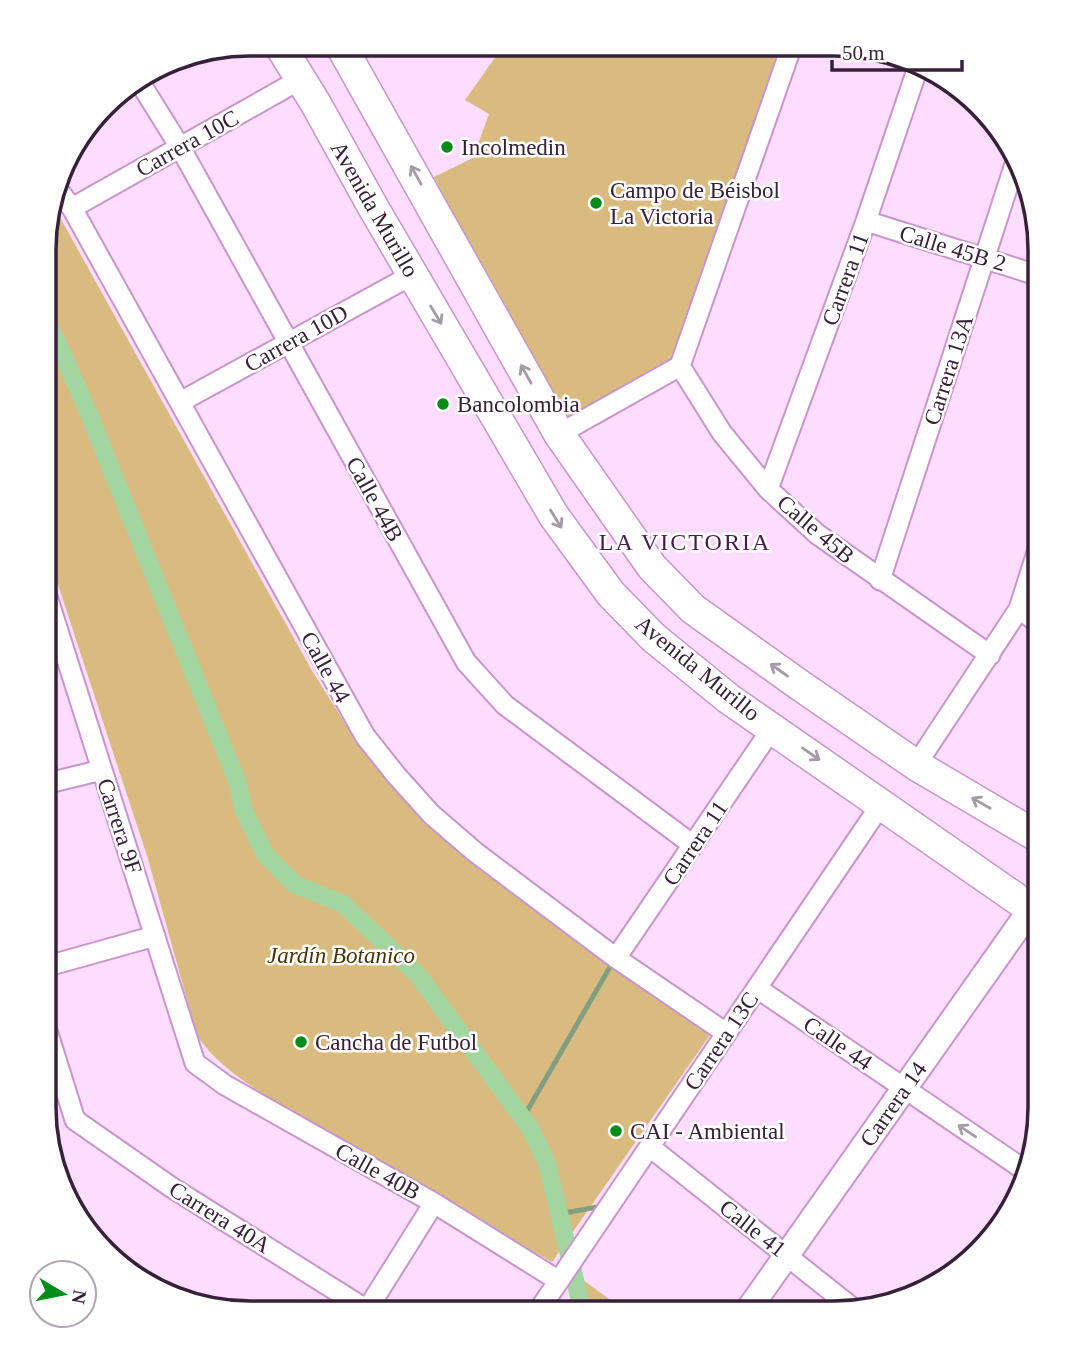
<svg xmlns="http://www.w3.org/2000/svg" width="1084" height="1357" font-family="'Times New Roman',serif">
  <rect width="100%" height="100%" fill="#fcdcff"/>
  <path fill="#dabb7f" d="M504,45H782L676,359L559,425L434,177L473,158L489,114L465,100Z
    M52,203L311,669L353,736L420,815L580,943L710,1035L552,1262C473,1218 393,1172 316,1125C274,1100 225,1076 197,1036L148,859L45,545L46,223Z
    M583,1280L620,1307L616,1313H561Z"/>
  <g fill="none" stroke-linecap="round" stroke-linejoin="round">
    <path stroke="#829f82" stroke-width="5" d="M523,1118L614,960
      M559,1214L603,1206"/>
    <path stroke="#a3d5a1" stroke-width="18" d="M45,322L57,341L89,414L237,781L244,811L265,854L294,884L343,904L418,975L530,1128L547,1163L583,1313"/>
    <defs>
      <path id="minor" d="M139,81L180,147L466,662L505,705L693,845
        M57,189L72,208L365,736L396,775L431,814L475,852L616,958L726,1033
        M72,208L301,79
        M866,221L1040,276
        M680,366L722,433L768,489L817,534L990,655
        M180,402L412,275
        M559,434L680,366L792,45
        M768,489L866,221L918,67
        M880,580L1016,161
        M45,590L195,1063L225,1085L434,1203L559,1281
        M1019,609L1040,624
        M916,765L1019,609L1040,543
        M44,784L102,770
        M616,958L773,727
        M44,967L155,936
        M757,988L1023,1169
        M44,1021L75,1120L171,1187L367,1310
        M650,1147L855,1310
        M365,1313L434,1203
        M537,1313L882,803"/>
      <path id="tertiary" d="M746,1313L1040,896"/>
      <path id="primary" d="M279,44L316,104L373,207L554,516L611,594L654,638L729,699L1040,915
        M340,44L559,434L652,567L693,609L801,686L916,765L1040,838"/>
    </defs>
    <use href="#minor" stroke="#c895cd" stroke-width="23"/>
    <use href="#tertiary" stroke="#c895cd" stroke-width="28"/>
    <use href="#primary" stroke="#c895cd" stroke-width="33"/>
    <use href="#minor" stroke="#fff" stroke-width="19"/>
    <use href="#tertiary" stroke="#fff" stroke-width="24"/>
    <use href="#primary" stroke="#fff" stroke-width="30"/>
  </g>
  <defs><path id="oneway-shaft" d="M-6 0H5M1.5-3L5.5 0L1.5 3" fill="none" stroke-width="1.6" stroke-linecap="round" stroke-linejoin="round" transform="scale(1.75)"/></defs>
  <g stroke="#a59ba5">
    <use href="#oneway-shaft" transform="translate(416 175) rotate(-119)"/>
    <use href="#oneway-shaft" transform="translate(436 315) rotate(59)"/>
    <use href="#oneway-shaft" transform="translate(526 374) rotate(-119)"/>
    <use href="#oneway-shaft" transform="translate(556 519) rotate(58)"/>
    <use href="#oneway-shaft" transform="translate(779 670) rotate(-145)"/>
    <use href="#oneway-shaft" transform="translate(811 754) rotate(35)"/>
    <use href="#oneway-shaft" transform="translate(981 803) rotate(-150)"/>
    <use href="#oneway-shaft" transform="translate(967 1131) rotate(-146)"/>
  </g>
  <g fill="#058c19" stroke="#fff" stroke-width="2.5">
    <circle cx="447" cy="147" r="7"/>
    <circle cx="596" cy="203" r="7"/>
    <circle cx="443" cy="404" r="7"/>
    <circle cx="301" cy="1042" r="7"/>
    <circle cx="616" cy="1131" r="7"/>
  </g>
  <g text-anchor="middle" stroke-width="5" stroke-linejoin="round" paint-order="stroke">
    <g font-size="23" fill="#362138" stroke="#fff">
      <text transform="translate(187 143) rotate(-29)" y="8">Carrera 10C</text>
      <text transform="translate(375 209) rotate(60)" y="8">Avenida Murillo</text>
      <text transform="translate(953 248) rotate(17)" y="8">Calle 45B 2</text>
      <text transform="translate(845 279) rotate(-70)" y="8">Carrera 11</text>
      <text transform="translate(296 338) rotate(-29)" y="8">Carrera 10D</text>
      <text transform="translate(948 370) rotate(-72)" y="8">Carrera 13A</text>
      <text transform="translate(375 499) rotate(61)" y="8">Calle 44B</text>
      <text transform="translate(816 529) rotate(40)" y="8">Calle 45B</text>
      <text transform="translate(326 667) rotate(61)" y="8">Calle 44</text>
      <text transform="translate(698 668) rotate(39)" y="8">Avenida Murillo</text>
      <text transform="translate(120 826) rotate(72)" y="8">Carrera 9F</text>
      <text transform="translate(695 843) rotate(-56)" y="8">Carrera 11</text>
      <text transform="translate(721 1041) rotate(-56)" y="8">Carrera 13C</text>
      <text transform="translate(838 1043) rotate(34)" y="8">Calle 44</text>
      <text transform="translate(893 1104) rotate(-55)" y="8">Carrera 14</text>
      <text transform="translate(378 1171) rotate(29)" y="8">Calle 40B</text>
      <text transform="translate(220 1217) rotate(32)" y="8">Carrera 40A</text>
      <text transform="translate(753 1228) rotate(38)" y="8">Calle 41</text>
    </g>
    <g font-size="23" fill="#362138" stroke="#fff" text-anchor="start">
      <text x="461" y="155">Incolmedin</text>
      <text x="610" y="198">Campo de Béisbol<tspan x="610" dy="26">La Victoria</tspan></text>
      <text x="457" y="412">Bancolombia</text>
      <text x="315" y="1050">Cancha de Futbol</text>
      <text x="630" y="1139">CAI - Ambiental</text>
    </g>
    <g font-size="23" font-style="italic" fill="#483300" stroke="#fff">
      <text x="341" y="963">Jardín Botanico</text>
    </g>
    <g font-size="24" letter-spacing="2" fill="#471c4c" stroke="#fff">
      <text x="685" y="550">LA VICTORIA</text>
    </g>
  </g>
  <path d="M0 0H1084V1357H0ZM250 56H834A194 194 0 0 1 1028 250V1107A194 194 0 0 1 834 1301H250A194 194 0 0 1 56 1107V250A194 194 0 0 1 250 56Z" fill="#fff" fill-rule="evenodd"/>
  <path fill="none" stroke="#362138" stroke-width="3.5" d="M250 56H834A194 194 0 0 1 1028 250V1107A194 194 0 0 1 834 1301H250A194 194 0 0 1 56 1107V250A194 194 0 0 1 250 56Z"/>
  <g transform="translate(63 1294) rotate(100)"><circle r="33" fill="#ffffff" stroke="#afa6af" stroke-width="2"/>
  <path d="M0-5L12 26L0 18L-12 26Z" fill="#058c19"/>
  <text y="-10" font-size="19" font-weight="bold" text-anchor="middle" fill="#362138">N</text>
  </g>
  <path d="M832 60v10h130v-10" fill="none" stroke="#362138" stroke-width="3.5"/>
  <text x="842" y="60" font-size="21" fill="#362138" stroke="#ffffff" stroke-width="5" paint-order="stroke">50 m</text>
</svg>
